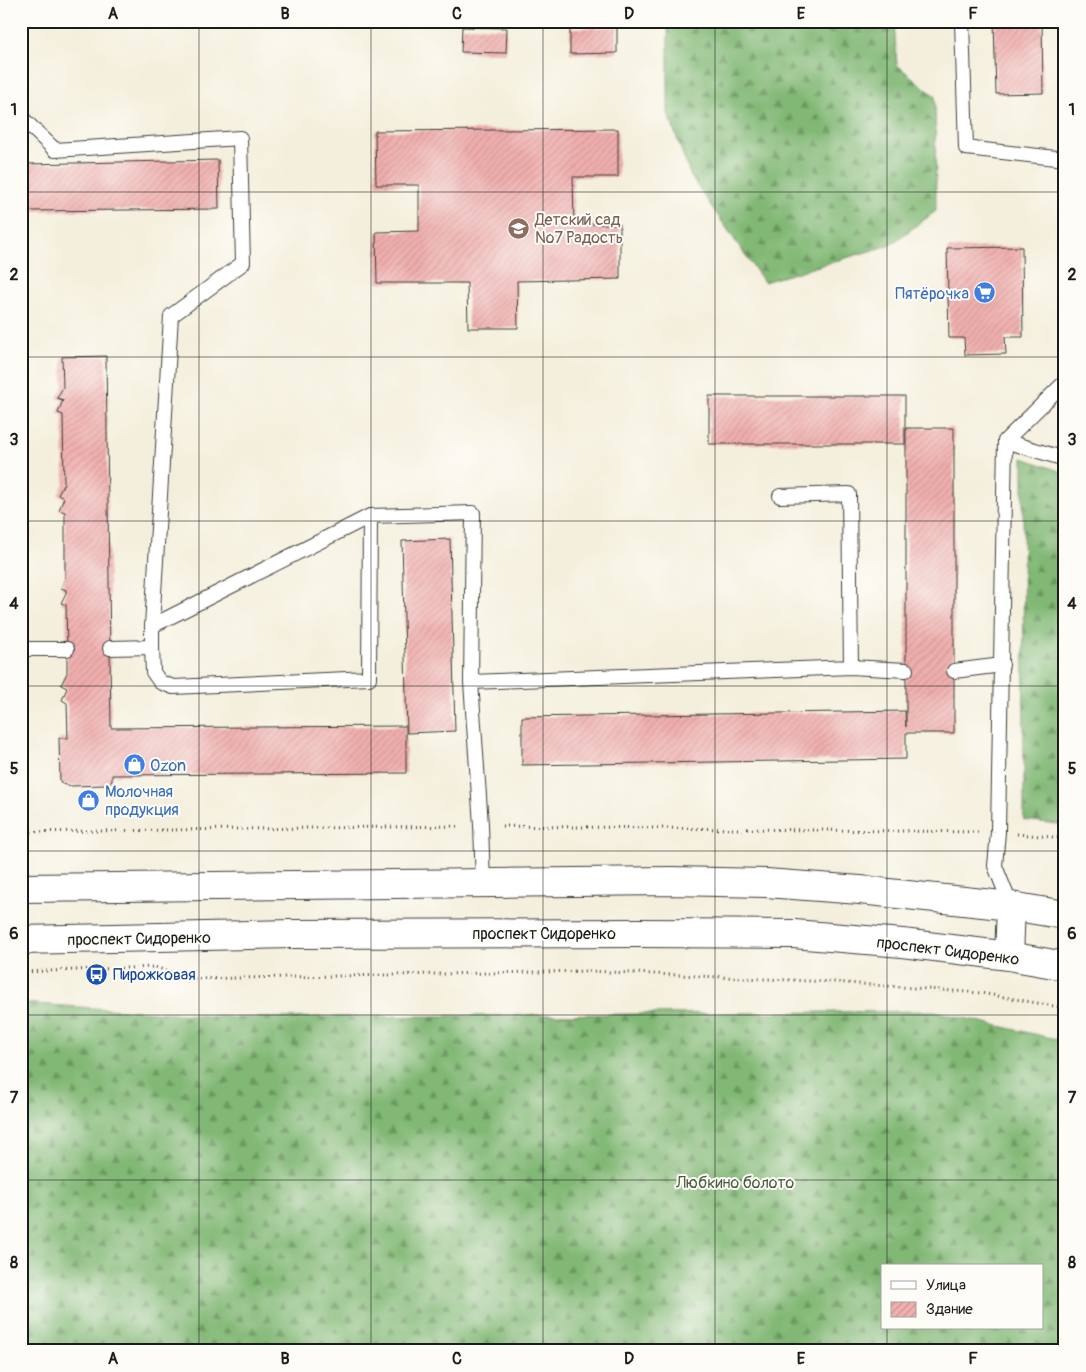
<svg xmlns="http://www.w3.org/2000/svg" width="1086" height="1372" font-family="Pangolin,sans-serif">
  <defs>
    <pattern id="forest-firs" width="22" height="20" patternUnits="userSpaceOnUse" patternTransform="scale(1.25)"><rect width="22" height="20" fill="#81b874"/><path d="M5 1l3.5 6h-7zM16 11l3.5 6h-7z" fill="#69955e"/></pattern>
    <pattern id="building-hatch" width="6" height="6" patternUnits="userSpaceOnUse" patternTransform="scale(1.25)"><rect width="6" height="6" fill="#f0afae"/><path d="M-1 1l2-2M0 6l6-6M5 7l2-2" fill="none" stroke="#cd9695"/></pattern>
  </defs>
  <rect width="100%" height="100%" fill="#fdfcf7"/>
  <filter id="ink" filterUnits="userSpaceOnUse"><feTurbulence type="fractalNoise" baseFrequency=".02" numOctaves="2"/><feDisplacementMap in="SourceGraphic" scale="10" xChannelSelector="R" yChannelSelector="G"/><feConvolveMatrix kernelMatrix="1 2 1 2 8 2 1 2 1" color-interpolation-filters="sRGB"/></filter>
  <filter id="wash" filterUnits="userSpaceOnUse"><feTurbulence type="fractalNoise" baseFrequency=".0096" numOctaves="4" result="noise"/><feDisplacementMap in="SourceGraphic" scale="20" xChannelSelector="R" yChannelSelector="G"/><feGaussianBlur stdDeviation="1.12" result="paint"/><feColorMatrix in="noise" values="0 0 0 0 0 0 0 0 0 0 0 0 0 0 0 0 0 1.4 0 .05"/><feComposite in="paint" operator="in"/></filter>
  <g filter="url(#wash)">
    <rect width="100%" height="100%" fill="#f4efdc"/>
    <path fill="url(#forest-firs)" stroke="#4e6a48" fill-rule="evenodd" d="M668,21H894L897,65L935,96L936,211L890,245L764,282L691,177L668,113Z
      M1023,458L1065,473V825L1024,820Z
      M21,1003L240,1018L933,1011L1065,1041V1351H21ZM882,1266H1042V1328H882Z"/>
    <g id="blocks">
      <path fill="url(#building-hatch)" d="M994,21H1042L1043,93L996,94Z
        M462,27L507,28L506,53L461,52Z
        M617,27V53L570,54V28Z
        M618,129V177H573L574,224H620V279L517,281L518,328H468L467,283H377L376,232L419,231V185H376L375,131Z
        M21,160L26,164L218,160L219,209L29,211L21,208Z
        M1022,247L1023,337H1005L1006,354L965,355L964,338H949L947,248Z
        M106,356L111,728L406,726V773L112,775V781L106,785L71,786L62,784L60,781L59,738H68L67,703L62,700L67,688L61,685L67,673V649L66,605L61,603L66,593V590L61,588L65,578V512L59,510L64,498L58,495L64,483L63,415L58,413L63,400L57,398L63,387L62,357Z
        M709,396H905V444H709Z
        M906,428H954V733H906V759L522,765V717L905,711L906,727Z
        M450,539L455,731L407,733L402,541Z"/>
    </g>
  </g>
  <g filter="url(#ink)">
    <use href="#blocks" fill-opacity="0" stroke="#3c3c39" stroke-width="1"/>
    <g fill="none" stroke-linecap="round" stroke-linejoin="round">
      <defs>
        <path id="lane" d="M962,21L966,148L1065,159
          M21,117L55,150L240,138L243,263L171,316L152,626V647L110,648
          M1005,441L1065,459
          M780,496L849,494L851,667L906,670
          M152,626L370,516L473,513L471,682L481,825L483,884
          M152,647L153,672L160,682L173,687L369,678L370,516
          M21,649H67
          M954,671L1002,665
          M471,682L851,667
          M1011,906L995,866L998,832L1005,441L1065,382"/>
        <path id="secondary" d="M21,888L671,881L766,883L860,890L1011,906L1065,915
          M21,940L291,934L640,933L794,934L902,943L1009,956L1065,966
          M1009,956L1011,906"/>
      </defs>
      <use href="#lane" stroke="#3c3c39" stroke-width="16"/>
      <use href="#secondary" stroke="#3c3c39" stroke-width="30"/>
      <path stroke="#3c3c39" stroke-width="3" stroke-dasharray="1 4" stroke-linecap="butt" d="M502,826L978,832
        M21,832L461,826
        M1017,834L1065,838
        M21,972L155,967L190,979L588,971L833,982L981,993L1065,1008"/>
      <use href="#lane" stroke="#fff" stroke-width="14"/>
      <use href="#secondary" stroke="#fff" stroke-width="28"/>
    </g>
  </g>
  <path fill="none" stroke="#1c1c1c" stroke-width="1" stroke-opacity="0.55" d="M199,21V1351M371,21V1351M543,21V1351M715,21V1351M887,21V1266M21,192H1065M21,357H1065M21,521H1065M21,686H1065M21,851H1065M21,1015H1065M21,1180H1065M887,1328V1351"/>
  <defs>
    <symbol id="school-disc" viewBox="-11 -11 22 22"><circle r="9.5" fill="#8d6e63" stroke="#fdfcf7"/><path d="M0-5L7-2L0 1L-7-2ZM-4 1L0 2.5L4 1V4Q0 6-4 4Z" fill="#fff"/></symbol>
    <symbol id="supermarket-disc" viewBox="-11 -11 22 22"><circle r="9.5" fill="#3f7fe0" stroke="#fdfcf7"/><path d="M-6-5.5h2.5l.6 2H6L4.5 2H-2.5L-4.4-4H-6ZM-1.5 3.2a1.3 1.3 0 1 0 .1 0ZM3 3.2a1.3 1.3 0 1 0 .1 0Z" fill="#fff"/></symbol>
    <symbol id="shop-disc" viewBox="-11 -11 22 22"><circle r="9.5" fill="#3f7fe0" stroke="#fdfcf7"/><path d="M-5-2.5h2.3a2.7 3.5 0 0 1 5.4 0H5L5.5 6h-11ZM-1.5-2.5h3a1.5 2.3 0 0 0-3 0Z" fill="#fff"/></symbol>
    <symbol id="bus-disc" viewBox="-11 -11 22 22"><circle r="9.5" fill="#1a4fb4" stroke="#fdfcf7"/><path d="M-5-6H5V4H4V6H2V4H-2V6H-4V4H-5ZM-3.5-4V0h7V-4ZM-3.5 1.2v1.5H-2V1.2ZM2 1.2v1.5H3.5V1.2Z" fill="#fff"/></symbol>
  </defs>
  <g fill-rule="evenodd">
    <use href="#school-disc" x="506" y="216" width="25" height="25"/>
    <use href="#supermarket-disc" x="972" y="280" width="25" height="25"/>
    <use href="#shop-disc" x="122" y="752" width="25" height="25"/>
    <use href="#shop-disc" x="76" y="788" width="25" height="25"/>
    <use href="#bus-disc" x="84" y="962" width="25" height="25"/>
  </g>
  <g text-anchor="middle" stroke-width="4" stroke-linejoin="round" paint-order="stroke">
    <g font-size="16" fill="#785e54" stroke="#fdfcf7" text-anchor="start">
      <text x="535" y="225">Детский сад<tspan x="535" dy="18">№7 Радость</tspan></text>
    </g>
    <g font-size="16" fill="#366cbe" stroke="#fdfcf7" text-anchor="start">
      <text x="969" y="299" text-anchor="end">Пятёрочка</text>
      <text x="150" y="771">Ozon</text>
      <text x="105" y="797">Молочная<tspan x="105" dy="18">продукция</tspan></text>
    </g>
    <g font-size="16" fill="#1c1c1c" stroke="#fdfcf7">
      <text x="544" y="939">проспект Сидоренко</text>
      <text transform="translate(139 938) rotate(-1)" y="6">проспект Сидоренко</text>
      <text transform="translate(948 950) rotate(7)" y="6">проспект Сидоренко</text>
    </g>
    <g font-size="16" fill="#164399" stroke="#fdfcf7" text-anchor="start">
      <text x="113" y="980">Пирожковая</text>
    </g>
    <g font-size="16" fill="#4b5d41" stroke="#fdfcf7">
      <text x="735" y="1188">Любкино болото</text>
    </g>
  </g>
  <rect width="1086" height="1372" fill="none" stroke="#fdfcf7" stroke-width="55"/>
  <rect x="881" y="1264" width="162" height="65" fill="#fdfcf7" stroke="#a3a29f"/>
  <rect x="891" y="1281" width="25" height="8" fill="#ffffff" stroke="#a3a29f"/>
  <text x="926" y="1290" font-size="15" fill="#1c1c1c">Улица</text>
  <rect x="891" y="1302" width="25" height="15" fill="url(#building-hatch)" stroke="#a3a29f"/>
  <text x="926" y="1314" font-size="15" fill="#1c1c1c">Здание</text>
  <rect x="28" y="28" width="1030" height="1316" fill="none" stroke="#1c1c1c" stroke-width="2"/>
  <g font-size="16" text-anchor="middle" font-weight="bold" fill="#1c1c1c">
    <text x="113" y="19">A</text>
    <text x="285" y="19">B</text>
    <text x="457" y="19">C</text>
    <text x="629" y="19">D</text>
    <text x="801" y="19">E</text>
    <text x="973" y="19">F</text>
    <text x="14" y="115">1</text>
    <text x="1072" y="115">1</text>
    <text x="14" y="280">2</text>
    <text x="1072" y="280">2</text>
    <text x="14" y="445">3</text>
    <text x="1072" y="445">3</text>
    <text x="14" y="609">4</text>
    <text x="1072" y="609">4</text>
    <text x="14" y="774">5</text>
    <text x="1072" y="774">5</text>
    <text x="14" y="939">6</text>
    <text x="1072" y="939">6</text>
    <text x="14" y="1103">7</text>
    <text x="1072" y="1103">7</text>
    <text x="14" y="1268">8</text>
    <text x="1072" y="1268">8</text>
    <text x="113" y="1364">A</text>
    <text x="285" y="1364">B</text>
    <text x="457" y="1364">C</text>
    <text x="629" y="1364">D</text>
    <text x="801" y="1364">E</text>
    <text x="973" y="1364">F</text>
  </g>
</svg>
